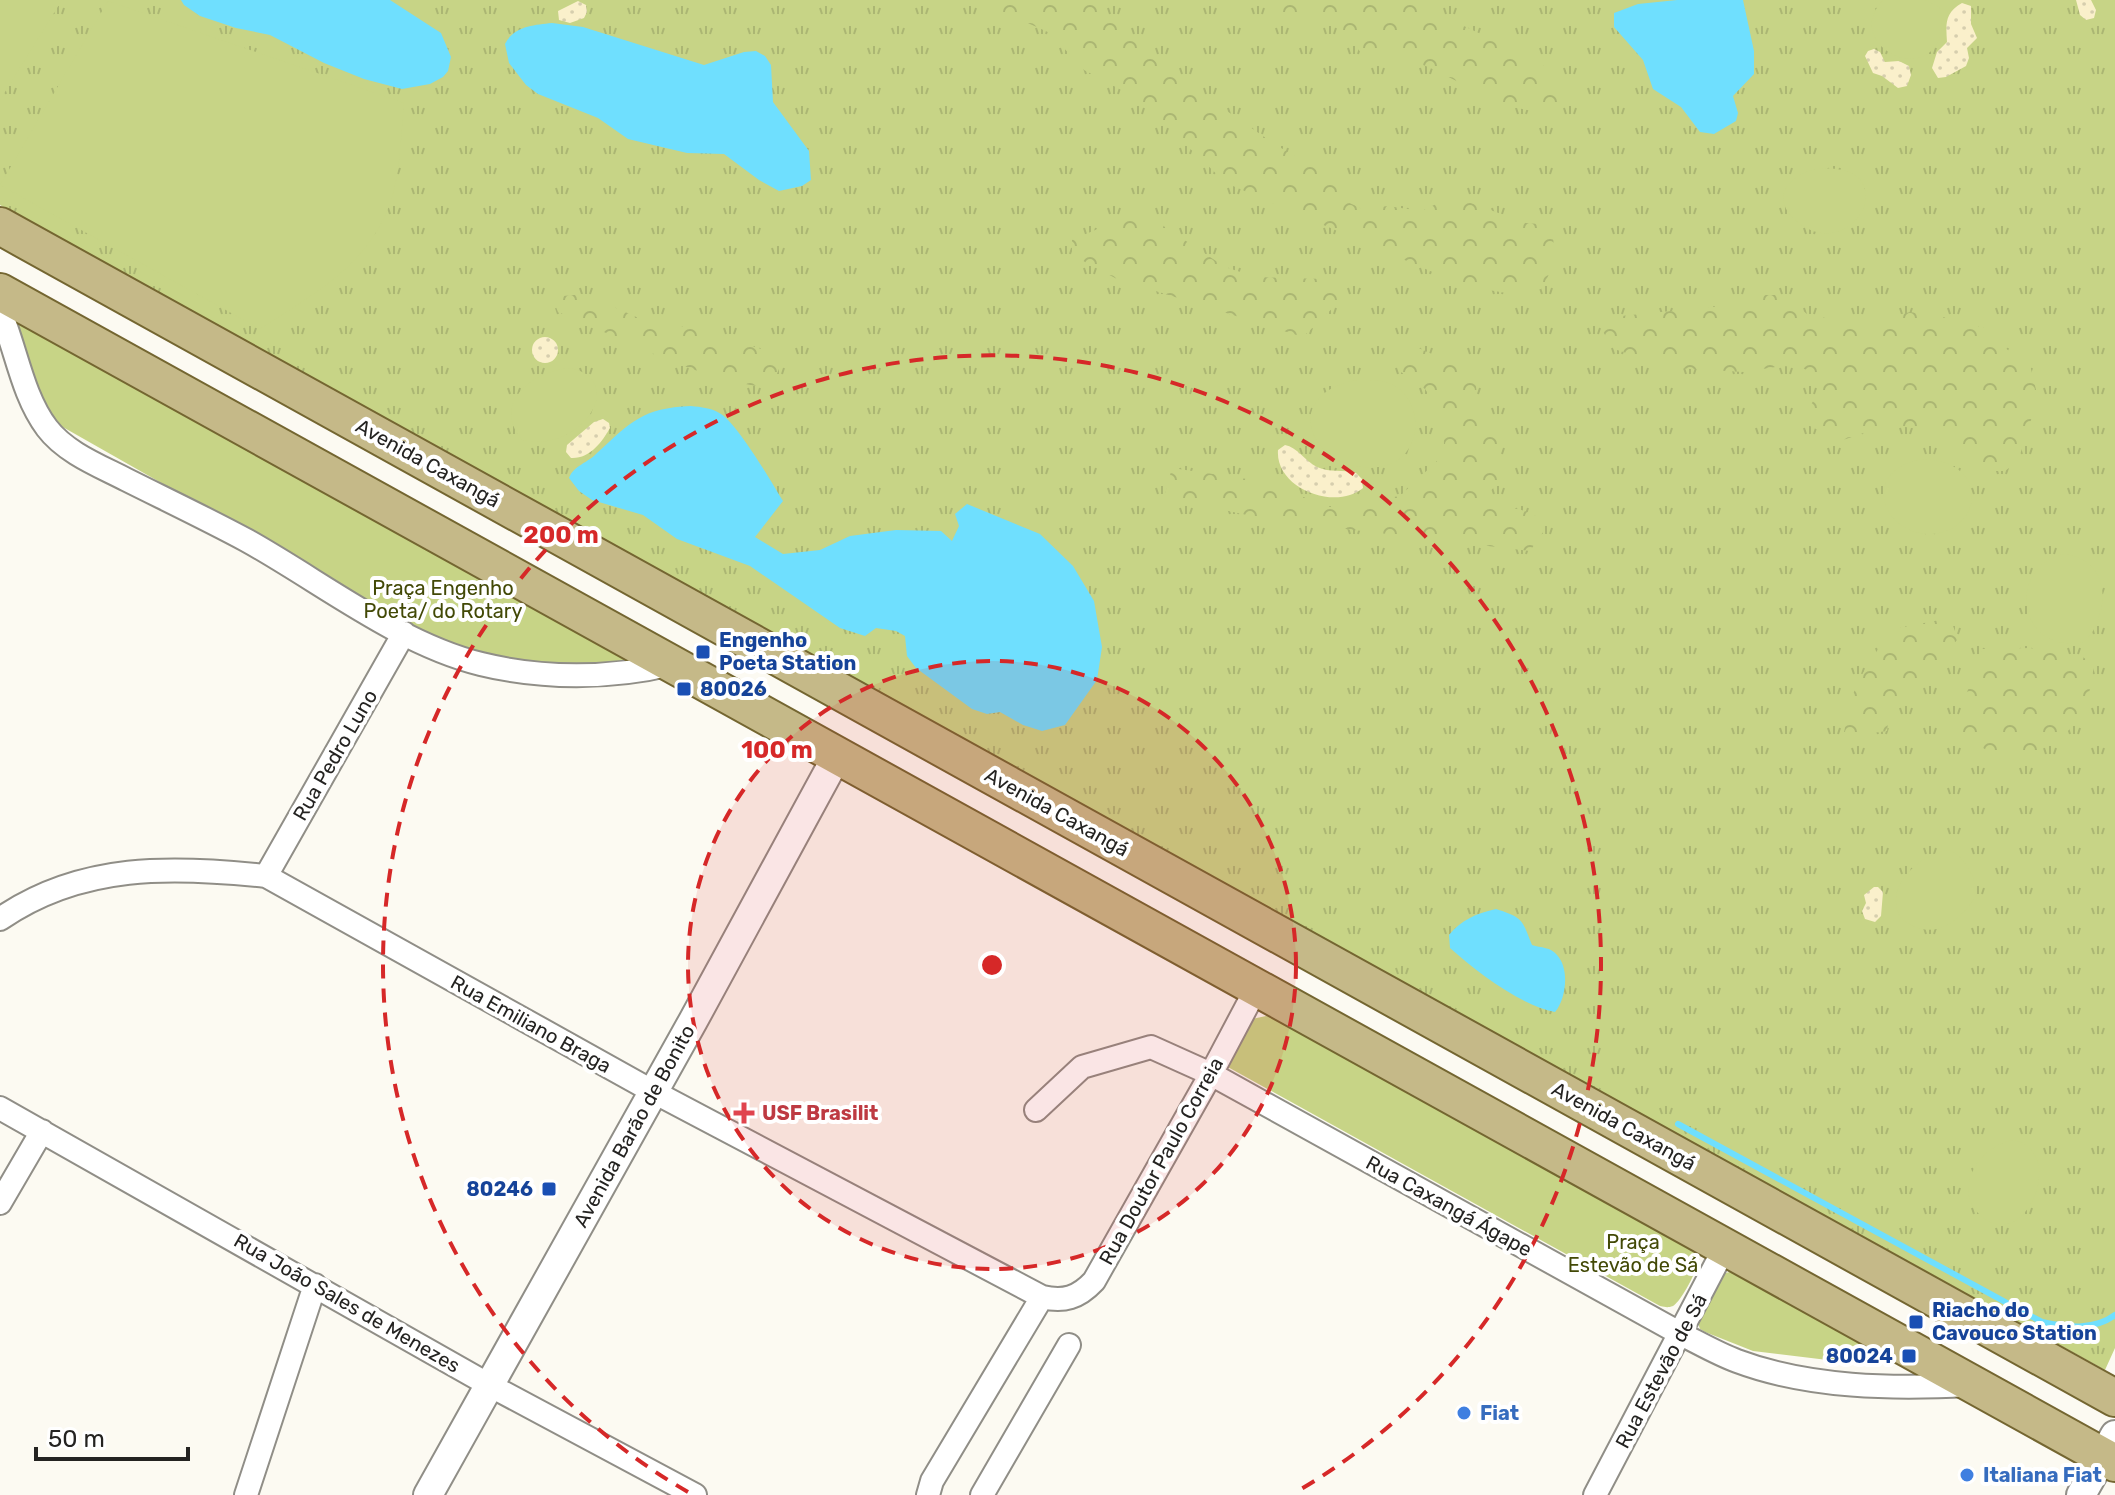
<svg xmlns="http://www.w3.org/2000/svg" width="2115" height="1495" font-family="Rubik,sans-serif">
  <defs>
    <pattern id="grass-tufts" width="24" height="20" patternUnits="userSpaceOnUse" patternTransform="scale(2)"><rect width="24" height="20" fill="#c7d486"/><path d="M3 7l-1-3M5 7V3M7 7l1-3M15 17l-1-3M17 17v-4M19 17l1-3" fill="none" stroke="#abb673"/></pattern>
    <pattern id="forest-crowns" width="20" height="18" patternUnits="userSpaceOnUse" patternTransform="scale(2)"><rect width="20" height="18" fill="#c7d486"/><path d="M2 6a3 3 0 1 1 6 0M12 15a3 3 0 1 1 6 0" fill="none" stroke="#abb673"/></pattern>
    <pattern id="sand-dots" width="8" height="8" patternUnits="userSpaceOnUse" patternTransform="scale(2)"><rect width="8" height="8" fill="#faf0cb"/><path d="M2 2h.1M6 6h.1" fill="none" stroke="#d6ceae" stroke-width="1.8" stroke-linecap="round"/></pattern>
  </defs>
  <rect width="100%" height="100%" fill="#fcfaf2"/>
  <path fill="url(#grass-tufts)" d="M0,0H2115V1348L2105,1370L1102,816L253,354L0,205Z"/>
  <path fill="url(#forest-crowns)" d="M977,0H1088L1122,24L1156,62L1276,145L1336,180L1345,201L1365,210L1387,206L1422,211L1452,196L1526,223L1551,225C1556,253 1556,265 1541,289L1518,295L1465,286L1226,183L1138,99L1084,70L1050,33Z
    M1267,0H1403L1415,3L1538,61L1561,82V98L1552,111C1501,116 1459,76 1412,61C1397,56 1378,56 1362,54C1353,43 1344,29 1330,24C1302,12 1292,30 1267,0Z
    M1150,217L1225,267L1256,277L1325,279L1345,296L1303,337L1117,279L1072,255V240L1116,221Z
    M585,294L643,320L706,330L784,357L771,388C697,380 626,340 558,312L552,297Z
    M1766,295H1785L1808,315L1849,322L1881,320L1910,312L1948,318L2000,332L2005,348L2030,365L2038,398L2018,461L2005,471H1989L1940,431L1887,425L1840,441L1806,424L1812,403L1819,390L1815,373L1799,367L1782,366L1744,372L1673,368L1614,349L1600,327L1611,317L1731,305Z
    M1412,345L1476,374C1476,404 1478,418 1503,437L1497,484L1483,499L1486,506C1506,508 1522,506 1540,519L1543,532L1530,551L1270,520L1164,497L1172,468L1261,481L1330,507L1400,496L1438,460L1444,446L1443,416L1425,389L1398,370Z
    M1950,618L1958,639L1889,716L1887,731L1843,737L1851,700L1858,681L1880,646L1898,628Z
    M2030,648L2083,657L2094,666L2088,699L2069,730L2028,759L1996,756L1954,730L1982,649Z"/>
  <path fill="url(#sand-dots)" d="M2076,0H2091L2096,10L2094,18L2086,20L2080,15Z
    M578,1L586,5L587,12L584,18L570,23L559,20L558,11Z
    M1962,3L1971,6V24L1977,38L1967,48L1969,58L1966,66L1946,77L1938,78L1932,68L1937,52L1947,42C1946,25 1944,13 1962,3Z
    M1874,49L1880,52L1885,62L1899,61L1909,66L1911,75L1907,86L1898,88L1882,76L1873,73L1865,56L1868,51Z
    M532 350a13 13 0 1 1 26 0a13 13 0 1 1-26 0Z
    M603,419L609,423L610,428C602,442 590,459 571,458L566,452L567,445L594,422Z
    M1285,445C1297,447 1305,461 1317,467C1330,473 1343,469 1356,473L1362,479L1363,488C1336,511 1275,489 1278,450Z
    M1874,887H1878L1883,892L1881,916L1875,922L1865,919L1862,911L1866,903L1864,895Z"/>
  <path fill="#c7d486" d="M0,0H62L0,100Z
    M1883,0H1925L1939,7C1943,17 1943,28 1939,39C1921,85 1843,42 1883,0Z
    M108,1L404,103C401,131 401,162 394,190C376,261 317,292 260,329L0,185Z
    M1820,168C1833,169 1846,168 1856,176C1887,200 1839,261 1794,219C1768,194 1795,172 1820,168Z
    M18,322L576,630L628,661C558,673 477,659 415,627L61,426C33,401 27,358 16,323Z
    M570,368C629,380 581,454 522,440C491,403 533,371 570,368Z
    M1357,380C1368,380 1382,379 1393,385C1426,402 1422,458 1384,466C1317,480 1272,396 1357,380Z
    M1924,459C1990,461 1983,531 1932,534C1881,536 1859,468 1924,459Z
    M2064,554C2101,558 2110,592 2097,622C2094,630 2090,638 2083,642C2075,645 2066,643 2058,642C2048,639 2040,634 2034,625C2016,596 2032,560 2064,554Z
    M1947,850C1963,852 1976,879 1977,894C1963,917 1940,940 1911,925C1906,922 1900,918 1898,912C1887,882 1922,855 1947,850Z
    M1266,1016L1275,1018L1695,1250L1700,1255C1700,1265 1682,1301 1673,1306C1667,1308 1666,1307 1660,1306L1226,1066L1252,1019Z
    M2014,1140C2069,1152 2023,1260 1978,1213C1952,1185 1983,1144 2014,1140Z
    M1730,1272L1882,1354V1364L1877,1366L1753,1351L1705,1332L1700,1329L1696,1317L1720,1274Z"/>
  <path fill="#6fdffe" d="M181,0H390L441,33L451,57L448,71L443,77L430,84L402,89L364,79L324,63L270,35L236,28L200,16L184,5Z
    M1677,0H1743L1754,51V74L1733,96L1738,113L1736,121L1714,134L1700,132L1681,107L1653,89L1643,60L1614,27V13L1638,4Z
    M552,23L583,27L704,65L744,52L756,51L765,56L771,65L773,102L809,151L811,180L802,186L779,191L759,180L724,154L687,153L628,139L598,118L538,94L526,85L509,63L505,44C514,26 534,25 552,23Z
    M691,406C701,407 712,408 721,414C738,425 771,481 783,501L755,537L783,554L820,550L850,536L896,530L941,531L952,541L959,526L955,514L967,504L1040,534L1073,566L1094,601L1102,647L1097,680L1065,725L1042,731L1023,725L1000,712L987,714L972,709L916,668L907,656L905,636L896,631L876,628L865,636L840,628L750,566L677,539L643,515L592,500L579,491L569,478C574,465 588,463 597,453C631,422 642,408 691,406Z
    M1496,909C1524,918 1522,920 1532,945C1541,948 1551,947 1557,955C1570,969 1566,999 1555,1012C1520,1005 1477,972 1450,948L1449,935C1461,920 1477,913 1496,909Z"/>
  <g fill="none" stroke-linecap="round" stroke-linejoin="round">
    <path stroke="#6fdffe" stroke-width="6" d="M1678,1124L2042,1322C2066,1327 2094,1331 2115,1315"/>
    <defs>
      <path id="minor" d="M0,311C16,348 22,395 47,428C66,453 100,466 127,480C167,500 207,519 246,540C320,581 399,644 481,664C542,679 611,679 672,664
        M266,876L404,633
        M0,919C81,863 173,866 266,876L652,1091L1042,1297C1064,1302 1078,1298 1094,1281L1211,1074L1256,989
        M0,1108L491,1386L695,1495
        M1036,1110L1082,1067L1151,1047L1211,1074L1681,1334C1699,1343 1718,1354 1737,1361C1809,1388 1893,1389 1969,1385
        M0,1203L42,1131
        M246,1495L315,1285
        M928,1495L932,1481L1042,1297
        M982,1495L1069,1345
        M1595,1495L1725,1247"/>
      <path id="tertiary" d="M428,1495L693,1021L837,756
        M2081,1495L2115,1435"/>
      <path id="primary" d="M0,226L2115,1398
        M0,292L2115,1463"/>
    </defs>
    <use href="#minor" stroke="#908e87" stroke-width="26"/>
    <use href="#tertiary" stroke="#908e87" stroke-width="32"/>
    <use href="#primary" stroke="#746631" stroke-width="40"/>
    <use href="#minor" stroke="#fff" stroke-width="22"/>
    <use href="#tertiary" stroke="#fff" stroke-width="28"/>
    <use href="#primary" stroke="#c5b988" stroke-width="36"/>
  </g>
  <circle cx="992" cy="965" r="304" fill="#d62828" fill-opacity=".12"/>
  <g fill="none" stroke="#d62828" stroke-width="4" stroke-dasharray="14 10">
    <circle cx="992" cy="965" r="304"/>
    <path d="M688 1492A609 609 0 1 1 1296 1492"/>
  </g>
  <g fill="#1a4fb4" stroke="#fff" stroke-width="3">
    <rect x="695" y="644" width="16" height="16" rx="4"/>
    <rect x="676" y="681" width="16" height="16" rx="4"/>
    <rect x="541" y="1181" width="16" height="16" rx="4"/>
    <rect x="1908" y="1314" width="16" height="16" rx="4"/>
    <rect x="1901" y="1348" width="16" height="16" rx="4"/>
  </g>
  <path fill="#e0444e" stroke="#fff" stroke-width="3" d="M740 1101h8v8h8v8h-8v8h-8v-8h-8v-8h8z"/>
  <g fill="#3f7fe0" stroke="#fff" stroke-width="3">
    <circle cx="1464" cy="1413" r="8"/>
    <circle cx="1967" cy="1475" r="8"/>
  </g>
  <g text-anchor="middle" stroke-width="8" stroke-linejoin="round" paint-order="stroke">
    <g font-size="20" fill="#242321" stroke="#fff">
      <text transform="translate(428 463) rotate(29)" y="7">Avenida Caxangá</text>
      <text transform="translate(335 755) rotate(-60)" y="7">Rua Pedro Luno</text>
      <text transform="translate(1057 812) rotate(29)" y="7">Avenida Caxangá</text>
      <text transform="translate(531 1024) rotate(29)" y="7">Rua Emiliano Braga</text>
      <text transform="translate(634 1126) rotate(-61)" y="7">Avenida Barão de Bonito</text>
      <text transform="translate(1624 1126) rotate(29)" y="7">Avenida Caxangá</text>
      <text transform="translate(1161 1161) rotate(-61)" y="7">Rua Doutor Paulo Correia</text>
      <text transform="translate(1449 1206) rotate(29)" y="7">Rua Caxangá Ágape</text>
      <text transform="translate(347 1303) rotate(30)" y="7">Rua João Sales de Menezes</text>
      <text transform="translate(1661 1371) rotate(-62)" y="7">Rua Estevão de Sá</text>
    </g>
    <g font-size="20" fill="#424906" stroke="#fff">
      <text x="443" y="595">Praça Engenho<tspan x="443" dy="23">Poeta/ do Rotary</tspan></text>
      <text x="1633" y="1249">Praça<tspan x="1633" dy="23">Estevão de Sá</tspan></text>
    </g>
    <g font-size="20" font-weight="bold" fill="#164399" stroke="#fff" text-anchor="start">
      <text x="719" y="647">Engenho<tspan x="719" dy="23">Poeta Station</tspan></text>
      <text x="700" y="696">80026</text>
      <text x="533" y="1196" text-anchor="end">80246</text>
      <text x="1932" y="1317">Riacho do<tspan x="1932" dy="23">Cavouco Station</tspan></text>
      <text x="1893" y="1363" text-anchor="end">80024</text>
    </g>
    <g font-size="20" font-weight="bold" fill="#be3a42" stroke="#fff" text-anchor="start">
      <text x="762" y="1120">USF Brasilit</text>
    </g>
    <g font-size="20" font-weight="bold" fill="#366cbe" stroke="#fff" text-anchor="start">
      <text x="1480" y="1420">Fiat</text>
      <text x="1983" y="1482">Italiana Fiat</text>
    </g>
  </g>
  <circle cx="992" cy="965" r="12" fill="#d62828" stroke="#fff" stroke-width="4"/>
  <g font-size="24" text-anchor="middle" font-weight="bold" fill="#d62828" stroke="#fff" stroke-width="8" stroke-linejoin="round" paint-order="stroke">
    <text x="561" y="543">200 m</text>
    <text x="777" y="758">100 m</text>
  </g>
  <path d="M36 1447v12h152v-12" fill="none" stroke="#242321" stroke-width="4"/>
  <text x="48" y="1447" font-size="24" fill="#242321" stroke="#ffffff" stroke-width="6" paint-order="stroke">50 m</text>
</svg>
